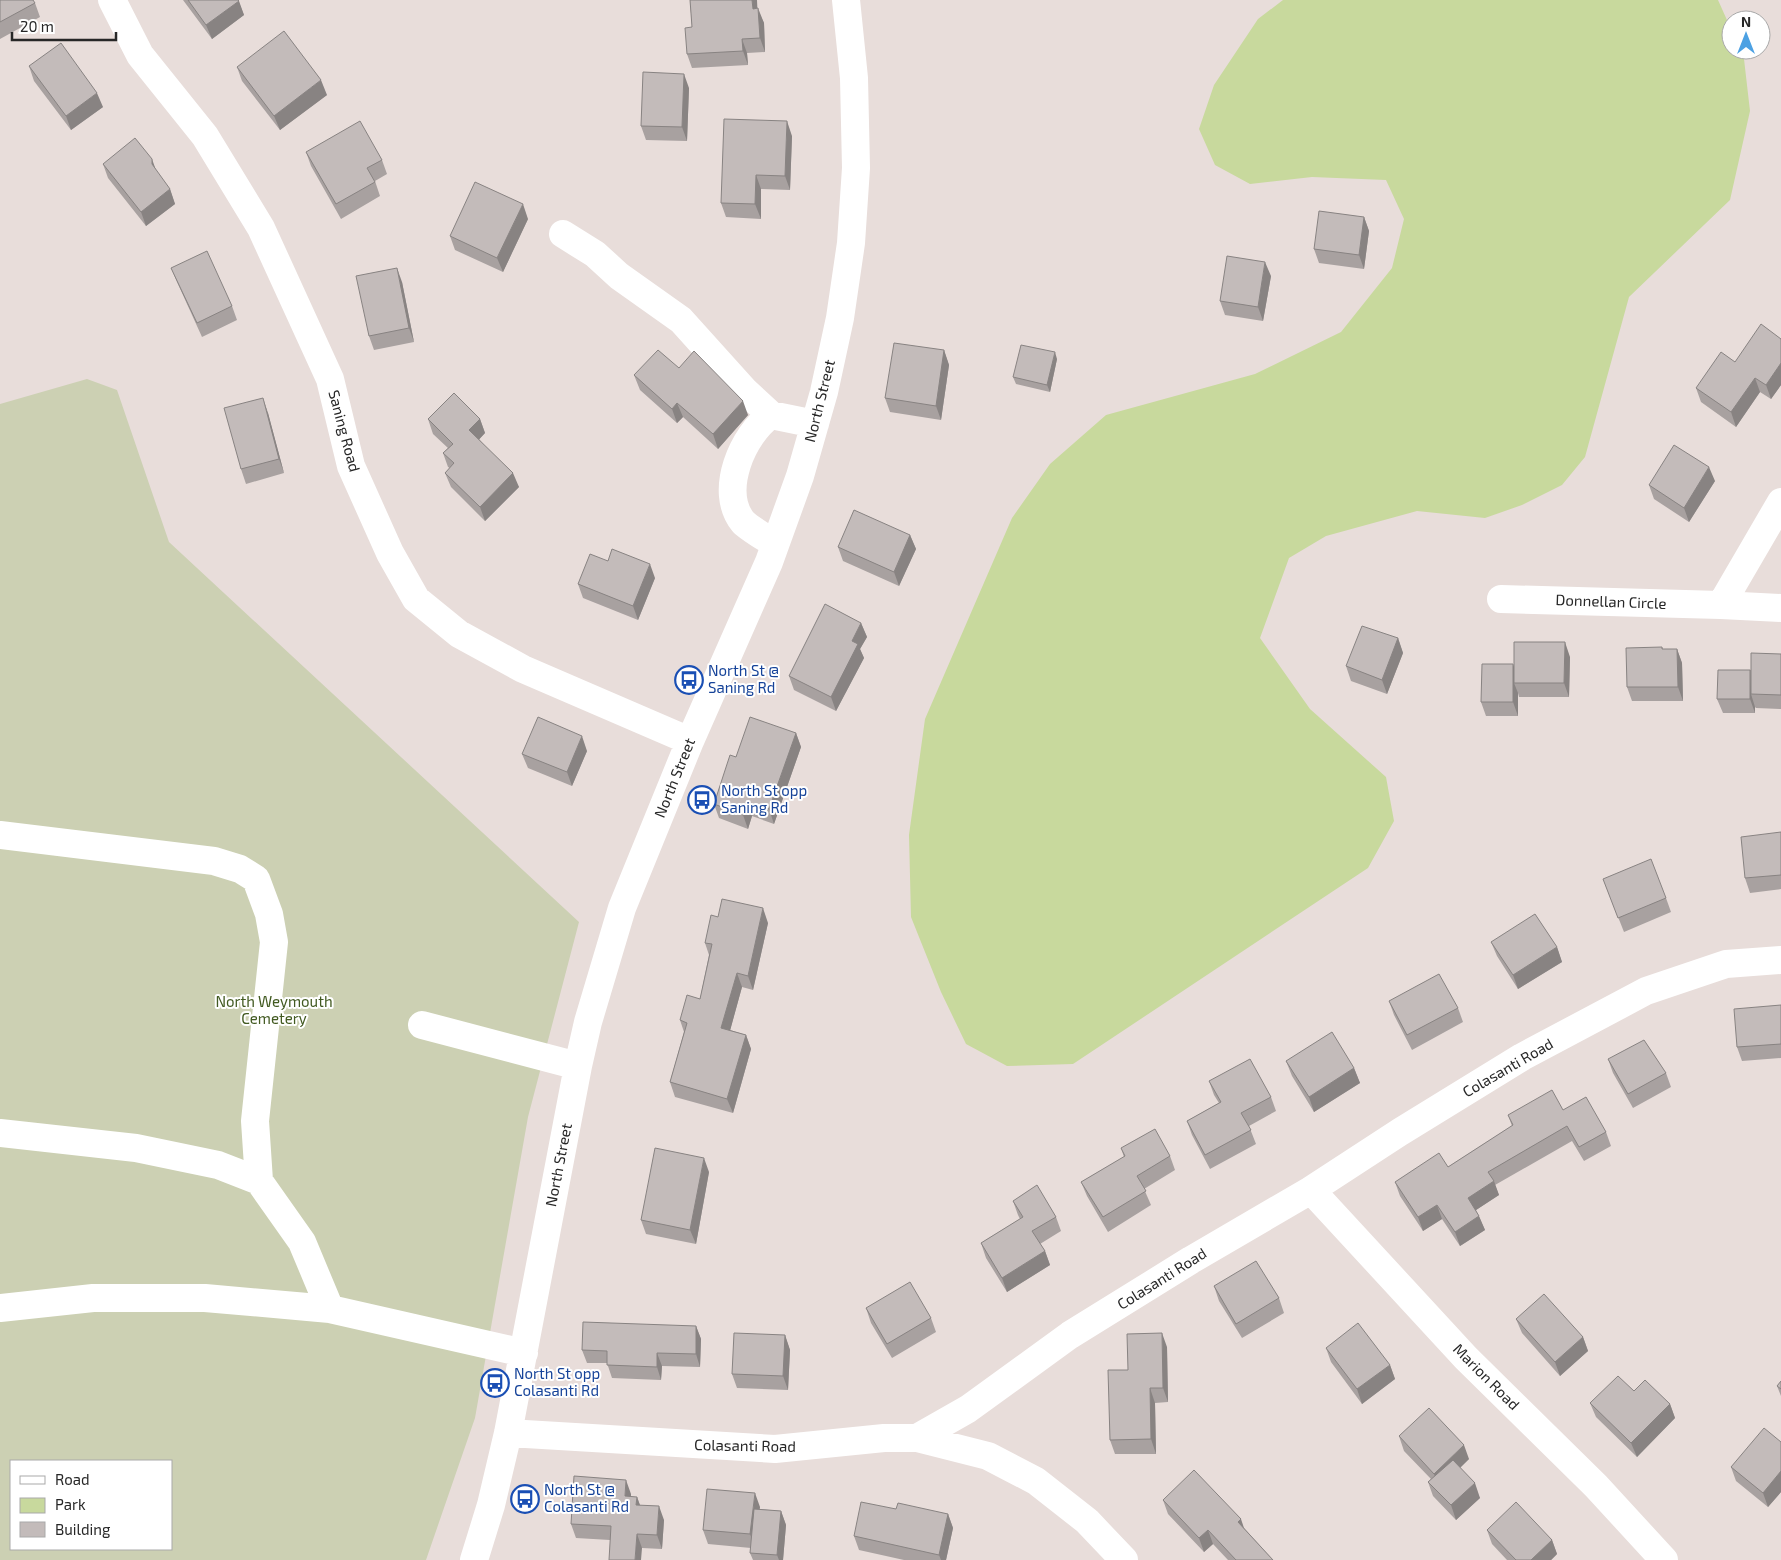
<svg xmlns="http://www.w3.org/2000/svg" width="1781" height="1560" font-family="'Exo 2',sans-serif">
  <rect width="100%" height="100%" fill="#e8ddda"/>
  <path fill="#c8d99d" d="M1283,0H1718L1731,29V50H1740L1744,59L1750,111L1730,200L1629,297L1585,457L1562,485L1522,505L1485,518L1417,511L1326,536L1289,558L1260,638L1310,709L1386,777L1394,821L1368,868L1073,1064L1007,1066L966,1044L941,992L911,917L909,835L925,719L1012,518L1050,464L1106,415L1255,374L1341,332L1392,268L1404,219L1386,180L1312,177L1250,184L1215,165L1199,129L1214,85L1258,19Z"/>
  <path fill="#ccd0b3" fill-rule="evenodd" d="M87,379L117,390L169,542L579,922L528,1117L475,1418L426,1560H0V404ZM11,1461H171V1549H11Z"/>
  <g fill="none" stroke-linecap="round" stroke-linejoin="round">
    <path stroke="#fff" stroke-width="28" d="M112,0L140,55L205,136L261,228L330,379L351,466L390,553L416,599L459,634L523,669L690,741
      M563,234L595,254L619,276L681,320L745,391L771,415
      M1781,502L1721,605L1781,608
      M775,544C766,538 750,529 743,522C718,491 743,434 771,415L815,424
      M1501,599L1721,605
      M0,835L214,861L240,869L256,879L269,914L274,942L255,1121L259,1181L302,1242L330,1309L205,1298H93L0,1308
      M422,1025L578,1066
      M0,1133L136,1148L218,1165L259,1181
      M1311,1190L1466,1358L1596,1486L1664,1560
      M330,1309L524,1353
      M508,1433L775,1449L884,1438H917L968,1409L1070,1335L1191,1260L1311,1190L1400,1132L1522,1057L1646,991L1726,964L1781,960
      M917,1438L988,1456L1036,1481L1087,1521L1124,1560
      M474,1560L491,1505L508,1433L578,1066L588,1022L622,908L690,741L769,562L800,476L824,392L840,318L851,243L856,168L854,78L846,0"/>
  </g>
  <path fill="#a8a1a0" d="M0,0L35,3L40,17L0,39Z
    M183,0H238L244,15L212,39Z
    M690,0H757V9L764,23L765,52L747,53L748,65L692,68L687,54L692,27Z
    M29,66L103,107L71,130L34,81Z
    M237,67L327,95L280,130L242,81Z
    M689,88L687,141L646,140L641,126Z
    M792,136L790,190L761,189V219L726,217L721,203Z
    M306,152L382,160L387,174L375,181L380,196L341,219L311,166Z
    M103,164L170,189L175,204L146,226L108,178Z
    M1364,217L1369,231L1364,269L1319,263L1314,249Z
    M528,219L503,272L455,250L450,236Z
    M171,268L232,306L237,320L202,337L177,282Z
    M1271,276L1263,321L1225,315L1220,301Z
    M402,282L414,342L374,350L369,336Z
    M1781,339V385L1771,399L1760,392L1736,427L1701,402L1696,388L1735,362Z
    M944,350L949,365L941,420L890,412L885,398Z
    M1057,359L1050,392L1016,384L1013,377Z
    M679,368L748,415L718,449L683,417L677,423L640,390L634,375Z
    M268,413L284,473L246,484L241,469Z
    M428,419H480L485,433L479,439L519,487L485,521L451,487L445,473L450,468L448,467L443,453L448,448L433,434Z
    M1715,481L1689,522L1654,499L1649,485Z
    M910,535L916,549L899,586L843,561L838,547Z
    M655,578L638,620L583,598L578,584Z
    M861,623L867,637L860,649L864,658L836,711L794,690L789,676Z
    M1398,638L1403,653L1387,694L1351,681L1346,666Z
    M1662,647L1663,649H1677L1682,663L1683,701H1632L1627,687Z
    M1781,654V709L1756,708L1755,707V713H1723L1717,699L1750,670Z
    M1570,657L1569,697H1519L1518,693V716H1486L1481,702L1513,664L1514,669Z
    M796,733L801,747L774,824L752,816L748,829L719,818L714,804L736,757Z
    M587,751L572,786L528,768L522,754Z
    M1781,832V889L1750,893L1745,878Z
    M1603,879L1666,898L1671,912L1624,932Z
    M718,917L768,923L753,990L742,987L730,1030L746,1035L751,1049L733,1113L675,1097L670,1082L684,1032L680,1020L700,999L709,955L705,943Z
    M1491,942L1557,947L1562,962L1518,989L1497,956Z
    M1389,1001L1458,1008L1463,1022L1412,1050L1394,1015Z
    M1781,1005V1058L1742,1061L1737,1047Z
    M1608,1059L1666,1073L1671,1087L1633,1108L1613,1073Z
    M1286,1061L1354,1068L1360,1083L1314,1112L1292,1076Z
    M1209,1081L1271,1097L1276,1111L1249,1126L1256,1144L1210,1169L1192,1135L1187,1121L1219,1103L1214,1095Z
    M1563,1110L1606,1132L1611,1146L1584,1161L1572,1141L1495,1185L1499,1195L1476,1210L1485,1230L1460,1246L1442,1219L1423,1231L1400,1196L1395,1182L1448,1167L1512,1126L1508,1115Z
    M1121,1148L1170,1156L1175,1170L1144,1189L1151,1205L1108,1232L1087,1196L1081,1182L1124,1157Z
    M709,1172L696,1244L646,1234L641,1220Z
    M1013,1201L1056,1217L1061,1231L1040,1244L1045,1251L1050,1265L1007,1292L986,1258L981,1243L1020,1219L1018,1215Z
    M1214,1286L1279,1298L1284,1313L1242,1338L1219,1301Z
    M866,1308L931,1318L936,1332L892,1358L871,1323Z
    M1516,1319L1583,1337L1588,1351L1560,1376L1522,1333Z
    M696,1326L701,1339L700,1367L662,1366L661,1380L612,1378L607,1363H587L582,1350Z
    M785,1335L790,1350L788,1390L737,1388L732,1374Z
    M1167,1347L1168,1402L1155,1403L1156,1454H1115L1110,1440L1128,1370Z
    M1326,1348L1390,1365L1395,1379L1362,1404L1331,1362Z
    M1781,1381V1396L1777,1386Z
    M1590,1403L1670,1404L1675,1418L1637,1457L1596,1417Z
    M1399,1436L1469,1459L1460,1468L1480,1498L1456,1520L1433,1496L1428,1482L1431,1479L1404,1451Z
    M1781,1442V1492L1768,1507L1736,1481L1731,1467Z
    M631,1494V1497H637L640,1505L664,1520L662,1549L642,1548L610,1540L576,1538L571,1524Z
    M1163,1500L1244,1528L1273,1560H1228L1213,1544L1204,1552L1168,1514Z
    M760,1507L759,1509L781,1511L786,1525L783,1560H753L750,1553L751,1548L708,1544L703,1530Z
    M896,1509L948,1514L953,1528L946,1560H904L859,1550L854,1536Z
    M1487,1530L1552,1540L1557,1554L1551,1560H1507L1492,1544Z"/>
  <path fill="#888382" d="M752,0H757L758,23L753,9Z
    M239,1L244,15L212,39L206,25Z
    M758,8L764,23L765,52L760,38Z
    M742,39L747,53L748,65L743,51Z
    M684,74L689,88L687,141L682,127Z
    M321,80L327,95L280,130L274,116Z
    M97,93L103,107L71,130L66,116Z
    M787,121L792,136L790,190L785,176Z
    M152,159L157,173L152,164Z
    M756,175L761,189V219L755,204Z
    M170,189L175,204L146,226L141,212Z
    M523,204L528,219L503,272L497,258Z
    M1364,217L1369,231L1364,269L1359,255Z
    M1265,262L1271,276L1263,321L1258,307Z
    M397,268L402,282L414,342L409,328Z
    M944,350L949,365L941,420L936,406Z
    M1055,352L1057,359L1050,392L1047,385Z
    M1781,363V385L1771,399L1766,385Z
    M1755,378L1760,392L1736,427L1731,412Z
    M263,398L268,413L284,473L279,459Z
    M743,401L748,415L718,449L713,434Z
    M677,403L683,417L677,423L672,409Z
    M480,419L485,433L475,444L469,430Z
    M1709,467L1715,481L1689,522L1684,508Z
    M513,473L519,487L485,521L480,507Z
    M910,535L916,549L899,586L894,572Z
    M650,564L655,578L638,620L633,606Z
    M861,623L867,637L860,649L864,658L836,711L831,697L852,641Z
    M1398,638L1403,653L1387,694L1382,680Z
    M1565,642L1570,657L1569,697L1564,683Z
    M1677,649L1682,663L1683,701L1678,687Z
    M1513,664L1518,678L1514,683L1518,693V716L1513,702Z
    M1750,670L1751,694L1755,707V713L1750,699Z
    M796,733L801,747L774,824L769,809Z
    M582,736L587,751L572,786L567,772Z
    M747,802L752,816L748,829L743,815Z
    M763,908L768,923L753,990L748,976Z
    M1557,947L1562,962L1518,989L1513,975Z
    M737,973L742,987L727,1042L721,1028Z
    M746,1035L751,1049L733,1113L727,1099Z
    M1354,1068L1360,1083L1314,1112L1309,1097Z
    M704,1158L709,1172L696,1244L690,1230Z
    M1494,1181L1499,1195L1473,1212L1468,1198Z
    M1437,1205L1442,1219L1423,1231L1418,1217Z
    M1479,1216L1485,1230L1460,1246L1455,1232Z
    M1045,1251L1050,1265L1007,1292L1002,1278Z
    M696,1326L701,1339L700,1367L696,1354Z
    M1162,1333L1167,1347L1168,1402L1163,1388Z
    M785,1335L790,1350L788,1390L783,1376Z
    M1583,1337L1588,1351L1560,1376L1555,1362Z
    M657,1353L662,1366L661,1380L657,1367Z
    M1390,1365L1395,1379L1362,1404L1357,1389Z
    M1150,1388L1155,1403L1156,1454L1151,1439Z
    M1670,1404L1675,1418L1637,1457L1631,1443Z
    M1464,1445L1469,1459L1439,1488L1434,1474Z
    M1781,1471V1492L1768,1507L1763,1493Z
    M626,1480L631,1494L630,1510L625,1496Z
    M1475,1483L1480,1498L1456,1520L1451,1505Z
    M755,1493L760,1507L755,1548L750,1534Z
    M637,1497L642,1511L636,1505Z
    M659,1506L664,1520L662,1549L657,1535Z
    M781,1511L786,1525L783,1560H779L777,1555Z
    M948,1514L953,1528L946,1560H941L939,1555Z
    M1241,1519L1246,1534L1238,1522Z
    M1208,1530L1213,1544L1204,1552L1199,1538Z
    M637,1534L642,1548L641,1560H635Z
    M1552,1540L1557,1554L1551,1560H1531Z"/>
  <path fill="#c3bbba" stroke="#888382" d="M0,0H33L35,3L0,22Z
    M188,0H238L239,1L206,25Z
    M690,0H752L753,9L758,8L760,38L742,39L743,51L687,54L685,28L692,27Z
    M284,31L321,80L274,116L237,67Z
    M61,43L97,93L66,116L29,66Z
    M643,72L684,74L682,127L641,126Z
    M724,119L787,121L785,176L756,175L755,204L721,203Z
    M360,121L382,160L367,168L375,182L336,204L306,152Z
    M135,138L152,159V164L170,189L141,212L103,164Z
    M475,182L523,204L497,258L450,236Z
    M1319,211L1364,217L1359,255L1314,249Z
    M207,251L232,306L197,323L171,268Z
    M1227,256L1265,262L1258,307L1220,301Z
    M397,268L409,328L369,336L356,276Z
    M1761,324L1781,339V363L1766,385L1755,378L1731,412L1696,388L1721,352L1735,362Z
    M894,343L944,350L936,406L885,398Z
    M1021,345L1055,352L1047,385L1013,377Z
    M658,350L679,368L694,351L743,401L713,434L677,403L672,409L634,375Z
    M454,393L480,419L469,430L513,473L480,507L445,473L454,463L443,453L453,444L428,419Z
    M263,398L279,459L241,469L224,408Z
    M1674,445L1709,467L1684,508L1649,485Z
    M854,510L910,535L894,572L838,547Z
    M612,549L650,564L633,606L578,584L590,554L608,561Z
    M825,604L861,623L852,641L858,644L831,697L789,676Z
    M1362,626L1398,638L1382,680L1346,666Z
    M1514,642H1565L1564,683H1514Z
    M1662,647V649H1677L1678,687H1627L1626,648Z
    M1751,653L1781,654V695L1751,694Z
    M1482,664H1513V702H1481Z
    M1718,670H1750V699H1717Z
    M538,717L582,736L567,772L522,754Z
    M750,717L796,733L769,809L747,802L743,815L714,804L730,755L736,757Z
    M1781,832V875L1745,878L1741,837Z
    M1651,859L1666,898L1618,918L1603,879Z
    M722,899L763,908L748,976L737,973L721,1028L746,1035L727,1099L670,1082L687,1023L680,1020L687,995L700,999L712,944L705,943L711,915L718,917Z
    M1535,914L1557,947L1513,975L1491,942Z
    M1439,974L1458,1008L1407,1035L1389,1001Z
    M1781,1005V1044L1737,1047L1734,1009Z
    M1332,1032L1354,1068L1309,1097L1286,1061Z
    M1644,1040L1666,1073L1628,1094L1608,1059Z
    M1250,1059L1271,1097L1241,1113L1251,1130L1205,1155L1187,1121L1221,1102L1209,1081Z
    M1552,1090L1563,1110L1586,1097L1606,1132L1579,1147L1567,1126L1488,1172L1494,1181L1468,1198L1479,1216L1455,1232L1437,1205L1418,1217L1395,1182L1439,1153L1448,1167L1513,1125L1508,1115Z
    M1155,1129L1170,1156L1137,1176L1146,1191L1103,1217L1081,1182L1125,1156L1121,1148Z
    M655,1148L704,1158L690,1230L641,1220Z
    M1037,1185L1056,1217L1032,1231L1045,1251L1002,1278L981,1243L1023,1217L1013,1201Z
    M1256,1261L1279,1298L1236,1324L1214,1286Z
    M910,1282L931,1318L887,1344L866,1308Z
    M1544,1294L1583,1337L1555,1362L1516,1319Z
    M583,1322L696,1326V1354L657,1353V1367L607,1365V1351L582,1350Z
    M1358,1323L1390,1365L1357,1389L1326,1348Z
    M734,1333L785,1335L783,1376L732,1374Z
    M1162,1333L1163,1388H1150L1151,1439L1110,1440L1108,1370H1128L1127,1334Z
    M1618,1376L1634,1391L1645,1380L1670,1404L1631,1443L1590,1403Z
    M1781,1381V1389L1777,1386Z
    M1429,1408L1464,1445L1434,1474L1399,1436Z
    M1764,1428L1781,1442V1471L1763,1493L1731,1467Z
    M1453,1460L1475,1483L1451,1505L1428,1482Z
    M1194,1470L1241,1519L1238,1522L1273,1560H1236L1208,1530L1199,1538L1163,1500Z
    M574,1476L626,1480L625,1496L637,1497L636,1505L659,1506L657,1535L637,1534L635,1560H609L611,1526L571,1524Z
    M707,1489L755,1493L750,1534L703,1530Z
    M861,1502L896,1509L898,1503L948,1514L939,1555L854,1536Z
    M1516,1502L1552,1540L1531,1560H1516L1487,1530Z
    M754,1509L781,1511L777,1555L750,1553Z"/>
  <defs>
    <symbol id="bus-ring" viewBox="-11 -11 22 22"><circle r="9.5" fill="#fff" stroke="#1a4fb4" stroke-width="1.5"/><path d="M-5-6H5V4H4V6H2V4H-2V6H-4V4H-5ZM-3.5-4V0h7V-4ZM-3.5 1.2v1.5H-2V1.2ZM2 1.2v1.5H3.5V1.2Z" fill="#1a4fb4"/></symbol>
  </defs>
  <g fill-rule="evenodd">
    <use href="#bus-ring" x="673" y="664" width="32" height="32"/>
    <use href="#bus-ring" x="686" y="784" width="32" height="32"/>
    <use href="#bus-ring" x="479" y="1367" width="32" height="32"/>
    <use href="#bus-ring" x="509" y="1483" width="32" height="32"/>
  </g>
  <g text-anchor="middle" stroke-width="4" stroke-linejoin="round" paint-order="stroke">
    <g font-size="15" fill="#272727" stroke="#fff">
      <text transform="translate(820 401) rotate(-76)" y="5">North Street</text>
      <text transform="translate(344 431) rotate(75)" y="5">Saning Road</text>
      <text transform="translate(1611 602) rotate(2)" y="5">Donnellan Circle</text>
      <text transform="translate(675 778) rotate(-68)" y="5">North Street</text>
      <text transform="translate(1508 1068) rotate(-30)" y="5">Colasanti Road</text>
      <text transform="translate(559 1165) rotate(-79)" y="5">North Street</text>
      <text transform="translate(1162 1279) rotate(-32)" y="5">Colasanti Road</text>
      <text transform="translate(1486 1377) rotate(45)" y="5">Marion Road</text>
      <text transform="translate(745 1446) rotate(1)" y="5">Colasanti Road</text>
    </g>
    <g font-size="15" fill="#164399" stroke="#fff" text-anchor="start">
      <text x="708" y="676">North St @<tspan x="708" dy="17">Saning Rd</tspan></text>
      <text x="721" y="796">North St opp<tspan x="721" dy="17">Saning Rd</tspan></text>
      <text x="514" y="1379">North St opp<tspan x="514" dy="17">Colasanti Rd</tspan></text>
      <text x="544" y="1495">North St @<tspan x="544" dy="17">Colasanti Rd</tspan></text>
    </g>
    <g font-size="15" fill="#425a21" stroke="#fff">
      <text x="274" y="1007">North Weymouth<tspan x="274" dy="17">Cemetery</tspan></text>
    </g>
  </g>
  <rect x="10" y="1460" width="162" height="90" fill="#ffffff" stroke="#a9a9a9"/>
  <rect x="20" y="1476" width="25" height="8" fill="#ffffff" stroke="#a9a9a9"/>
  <text x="55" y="1485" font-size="15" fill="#272727">Road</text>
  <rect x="20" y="1498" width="25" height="15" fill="#c8d99d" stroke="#a9a9a9"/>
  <text x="55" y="1510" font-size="15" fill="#272727">Park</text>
  <rect x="20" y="1522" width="25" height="15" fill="#c3bbba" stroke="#a9a9a9"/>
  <text x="55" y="1535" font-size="15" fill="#272727">Building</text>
  <g transform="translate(1746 35)"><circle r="24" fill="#ffffff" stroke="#a9a9a9"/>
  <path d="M0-4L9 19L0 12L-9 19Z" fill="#4ca1e3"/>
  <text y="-8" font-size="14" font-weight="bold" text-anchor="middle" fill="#272727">N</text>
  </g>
  <path d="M12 32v8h104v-8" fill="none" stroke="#272727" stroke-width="2.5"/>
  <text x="20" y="32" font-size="15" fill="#272727" stroke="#ffffff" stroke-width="4" paint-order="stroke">20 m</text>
</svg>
